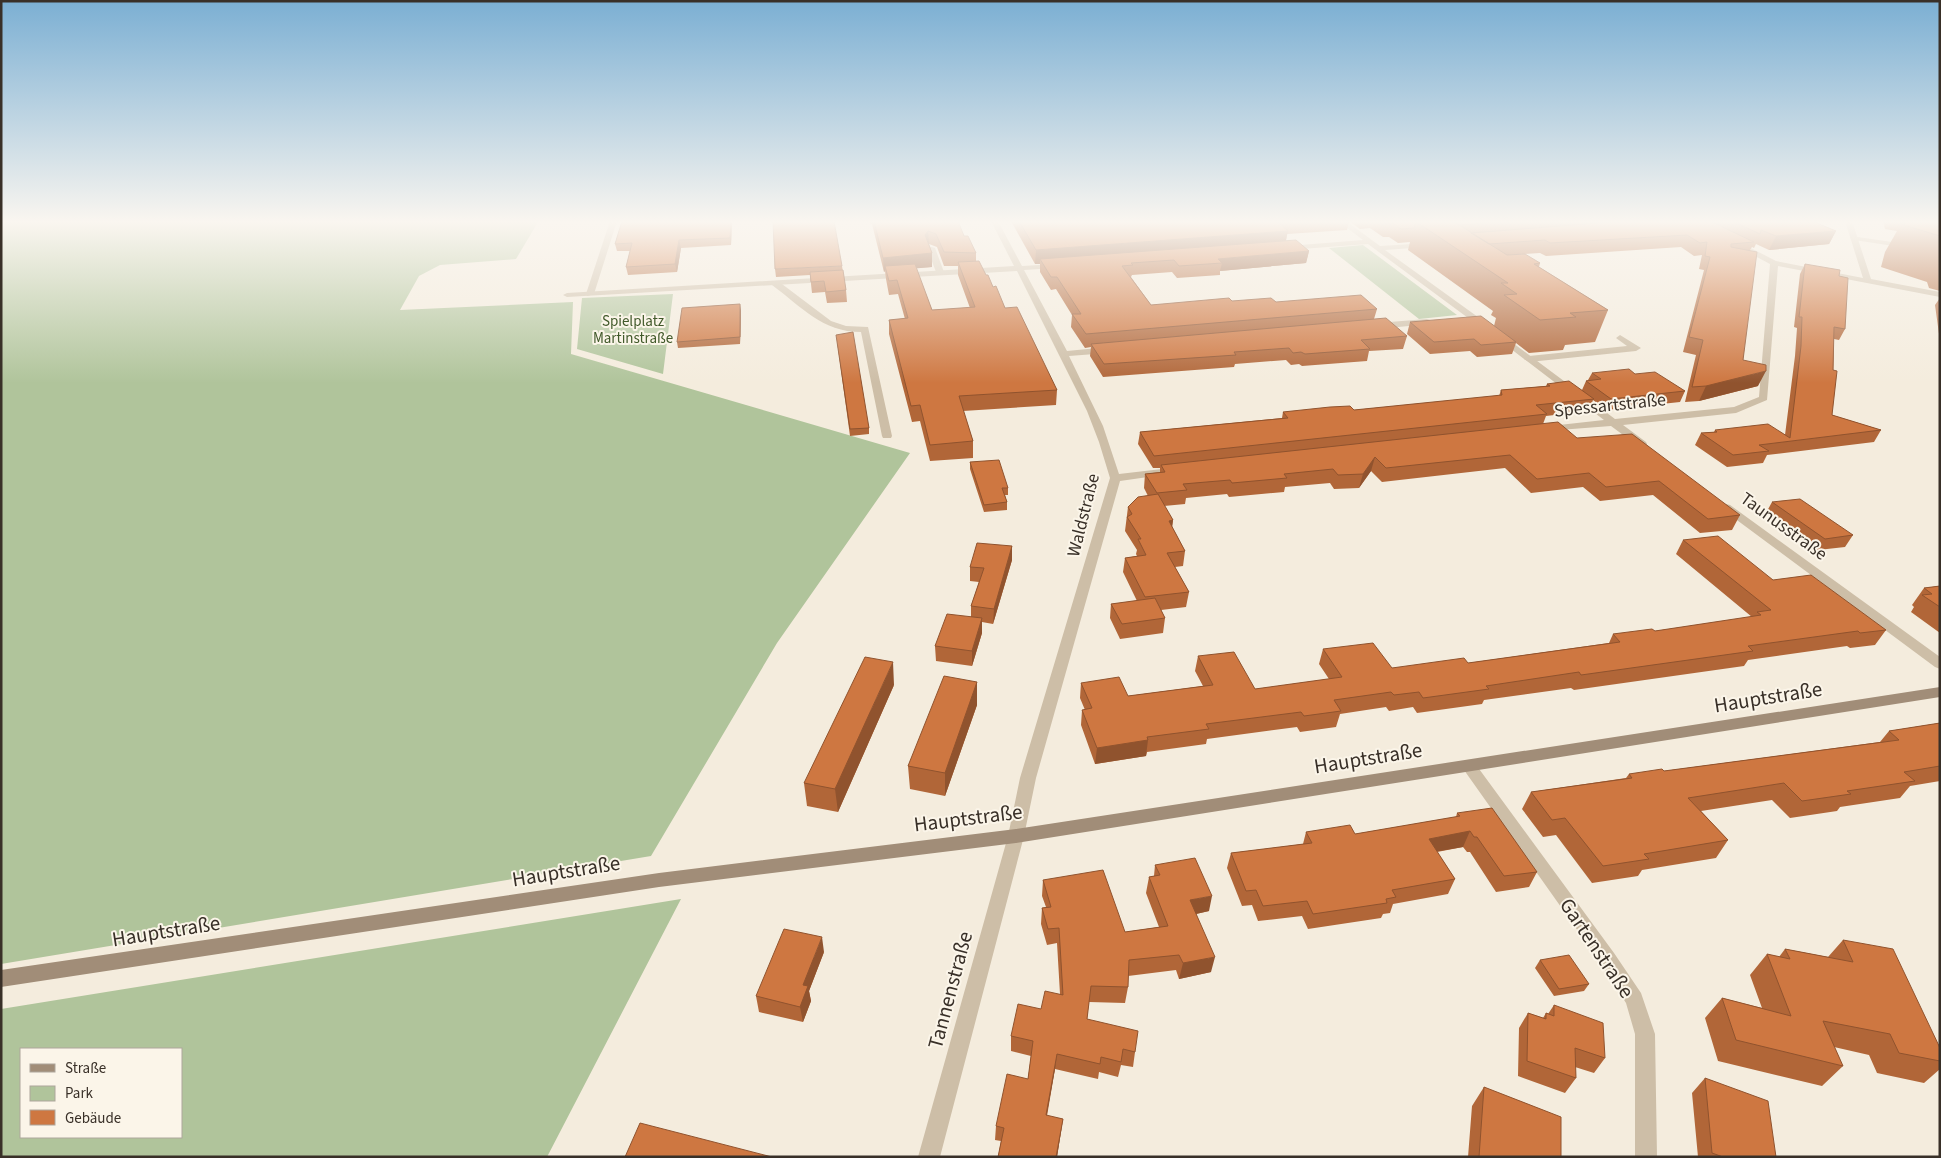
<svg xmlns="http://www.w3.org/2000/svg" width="1941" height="1158" font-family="'Source Sans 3',sans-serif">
  <rect width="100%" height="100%" fill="#f4ecdd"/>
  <path fill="#b0c49b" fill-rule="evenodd" d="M1,221H541L538,222L516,259L440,265L419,276L400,310L573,302L571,354L910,453L777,643L651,856L1,964Z
    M1363,245L1457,315L1419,319L1329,248Z
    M673,294L663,374L577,349L582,298Z
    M681,899L547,1157H1V1009ZM21,1049H181V1137H21Z"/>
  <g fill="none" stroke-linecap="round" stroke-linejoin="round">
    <path fill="#cdbea7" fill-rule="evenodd" d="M610,221H617L594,294L587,296L586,294Z
      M1851,236L1940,249V253L1854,240L1850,238Z
      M928,246L935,248L944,272L943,274L936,272L927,248Z
      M772,281H778L831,321L846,326L868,327L892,436L891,438H883L882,436L861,332C822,332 802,307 772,285Z
      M1620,335L1641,348L1636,351L1529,362L1524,359L1529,356L1627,346L1616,338Z"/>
    <path fill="#cdbea7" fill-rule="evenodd" d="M991,221H998L1022,266L1056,264L1060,266L1056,268L1024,270L1067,351L1108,347L1113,350L1108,353L1069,356L1103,426L1119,474L1162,469L1167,472L1162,475L1120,481L1036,778L1024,836L940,1157H918L1008,836L1020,778L1110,478L1099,442L1087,411L1017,271L567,297L563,295L567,293L1014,266Z
      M1338,221H1346L1380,246L1429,243V247H1426L1385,250L1489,325V329H1483L1368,244L1288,250L1284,248L1288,246L1363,240Z
      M1845,221H1852L1871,279L1940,292V297L1778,266L1767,400L1736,413L1623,425L1646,442L1647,444L1646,446H1638L1611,426L1546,431V427L1550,426L1604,420L1498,339L1502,336L1505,337L1615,419L1734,407L1759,397L1770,264L1738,247L1745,245L1776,261L1863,278Z
      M1427,319L1430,320V324L1377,329L1373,326L1377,323Z
      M1726,504L1730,505L1940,657V669L1935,667L1722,509L1720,507L1722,505Z
      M1469,760L1474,762L1614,953L1641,993L1655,1034L1657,1157H1635V1034L1626,1003L1602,965L1464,770L1461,766L1464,762Z"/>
    <path fill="#a18d78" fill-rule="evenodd" d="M1940,687V697L1016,843L659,887L1,987V970L659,873L1016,829Z"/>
  </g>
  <path fill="#b16638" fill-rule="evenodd" d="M622,221H737H732L731,245L681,248L677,272L628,275L626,267L630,251H617L615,244Z
    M870,221H958L964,236L976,253V261L993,287L1005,308L1057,390L1056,405L963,411L973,441V458L930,461L920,421L912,422L889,334V320L905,319L898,294L889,295L886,279L885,271L884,272L872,224H870ZM929,244L937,247L944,266H958V275L970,308L932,310L916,268L932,267V253Z
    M1011,221H1349L1347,230L1287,234L1286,241L1309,251L1306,263L1220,271V275L1177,278L1172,272L1132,275L1131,277L1151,305L1232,301L1276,302L1377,309L1374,319L1407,336L1403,349L1369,351L1367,361L1302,366L1299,364L1291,365L1286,360L1235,364L1234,367L1103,377L1090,356L1091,347L1085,348L1071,327L1072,315L1056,289L1051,290L1040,272V264H1035Z
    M1349,221H1812L1836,231L1829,244L1769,250L1756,244L1754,248L1752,247L1750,250L1743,360L1758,386L1699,401L1685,402L1696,355L1683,352L1704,270L1699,269L1702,255L1694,256L1681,247L1546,256L1540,253L1511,255L1540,263L1539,267L1608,310L1595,342L1565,345L1563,350L1529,353L1516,343L1512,354L1477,357L1470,351L1430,354L1407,334L1410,322L1494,326L1496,318L1491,315L1493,311L1408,250L1410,242L1398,243L1389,237H1383L1370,228L1360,229Z
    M1883,221H1940V291L1929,288L1927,282L1881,267L1885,252L1897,231L1885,229Z
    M1805,264L1839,276L1845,329L1839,340L1834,339L1832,415L1881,430L1874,442L1767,455L1763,463L1727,467L1695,445L1701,433L1714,432L1715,430L1785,435L1795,356L1797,328L1794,327L1800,274Z
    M842,266L846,290L847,302L827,303L825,292L812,293L810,275L776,277L775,269Z
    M1940,298V341L1935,305Z
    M741,310L740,344L678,348L677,342Z
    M837,341L869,428V434L850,436Z
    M1592,373L1635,374L1685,391L1680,402L1606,410L1593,400L1589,411L1546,416L1543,424L1577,438L1740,515L1732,530L1700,533L1653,495L1600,501L1583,487L1531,493L1505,468L1382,482L1371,471L1359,488L1334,489L1330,483L1285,487L1284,492L1229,497L1227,494L1186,498L1185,504L1164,506L1173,520L1172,527L1185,551L1183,566L1175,567L1189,592L1186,607L1161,610L1165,618L1163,633L1120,639L1110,618L1111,604L1137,601L1123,572L1125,558L1137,556L1136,554L1137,550L1125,531L1128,507L1148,496L1144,488L1145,474L1160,472V468H1153L1138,444L1140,432L1282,418L1283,412L1354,410L1499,396L1501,390L1546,386L1547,384L1582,390L1586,381L1588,380Z
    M970,462L1008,488V495H1005L1007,502V510L984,512L970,469Z
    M1772,502L1853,535L1845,547L1818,550L1766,513Z
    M1683,540L1886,630L1875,645L1850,648L1847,646L1748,660L1744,666L1574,690L1571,688L1484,700L1482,704L1417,713L1413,707L1389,711L1386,707L1340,714L1336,727L1300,732L1297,727L1207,739L1206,744L1147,752L1146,756L1095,764L1081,725L1082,710H1085L1080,698L1081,683L1128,696L1203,686L1195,671L1198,656L1255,689L1329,679L1319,664L1323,649L1392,668L1468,663L1609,643L1613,634L1655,631L1752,617L1676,554Z
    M1012,546V560L993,624L982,622V633L972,666L936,661L935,646L971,617V606L979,582L970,581V567Z
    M1940,586V633L1911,612L1914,607L1912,605L1924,588Z
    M977,682V705L945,796L910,789L908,766Z
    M894,685L838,812L807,806L804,783Z
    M1940,723V781L1910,786L1900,798L1840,807L1837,811L1790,818L1772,800L1701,811L1728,840L1716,858L1642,870L1638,876L1592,883L1556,835L1543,837L1522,809L1531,792L1626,778L1629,774L1664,771L1880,742L1889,731Z
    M1457,813L1537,872L1529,887L1496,892L1470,852H1467L1463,847L1437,852L1455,879L1448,894L1393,904L1390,913L1383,914L1381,918L1308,929L1302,916L1258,921L1252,905L1242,906L1227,868L1231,853L1303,844L1306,832L1355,834L1456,817Z
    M1155,865L1209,911L1196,914L1211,972L1179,979L1176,970L1128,976V987L1125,1003L1089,1002L1087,1019L1135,1052L1133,1067L1121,1065L1118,1077L1099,1072L1098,1079L1055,1069L1047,1116L1063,1119L1057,1157H998L1001,1141L995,1140L996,1126L1028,1079L1031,1056L1011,1051V1036L1041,1009L1060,994L1057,943L1047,945L1041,924L1042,908L1046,907L1042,896L1043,880L1125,932L1159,927L1146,893L1149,877L1154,876Z
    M1843,940L1940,1048V1069L1924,1083L1877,1073L1869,1055L1834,1047L1843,1066L1822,1086L1718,1061L1705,1018L1722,998L1762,1008L1750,975L1767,954L1779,957L1785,949L1828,957Z
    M824,952L809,991L811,1001L803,1022L759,1012L756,996Z
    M1540,960L1589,984L1584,991L1554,996L1535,968Z
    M1554,1005L1605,1058L1594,1073L1575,1067L1576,1078L1565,1093L1518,1076L1519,1028L1528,1013L1543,1018L1546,1013L1548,1014Z
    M1705,1078L1776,1157H1698L1692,1093Z
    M1484,1087L1561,1157H1468L1472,1106Z"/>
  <path fill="#90532e" d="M731,221H732L731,245L730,238Z
    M928,231L929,244L925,235Z
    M1288,231L1285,244L1040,259V264H1035L1036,250Z
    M1836,231L1829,244L1769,250L1776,236Z
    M679,240L681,248L677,272L675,264Z
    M1309,251L1306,263L1220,271L1222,263L1218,259Z
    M932,253V267L886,271L885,266V271L884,272L883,258Z
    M740,304L741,310L740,344Z
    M1766,371L1758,386L1699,401L1706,386Z
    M1375,457L1371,471L1359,488L1363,474Z
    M1173,520L1171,535L1169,521Z
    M1012,546V560L993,624L994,609Z
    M982,618V633L972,666V651Z
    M893,662L894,685L838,812L835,789Z
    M977,682V705L945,796V773Z
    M1148,740L1146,756L1095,764L1097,748Z
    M1470,831L1463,847L1422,854L1429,839Z
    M1212,896L1209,911L1187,916L1190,900Z
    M822,937L824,952L809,991L811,1001L803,1022L800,1007L803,985Z
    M1215,957L1211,972L1179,979L1183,963Z
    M1057,1054L1055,1069L1044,1130L1046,1115Z
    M1063,1119L1057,1157H1056Z"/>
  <path fill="#ce7741" stroke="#90532e" d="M622,221H731L730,238L679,240L675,264L626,267L632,243L615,244Z
    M773,221H834L842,266L775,269Z
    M874,221H958L964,236H968L976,253L944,252L936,234L928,231L925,235L932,253L883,258Z
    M1019,221H1289L1278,222L1288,231L1036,250Z
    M1382,221H1416L1414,228L1401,229L1393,223L1386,224Z
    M1415,221H1453L1507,255L1525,254L1540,263L1534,264L1608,310L1570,313L1576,317L1540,320L1504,295L1517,294L1501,283H1508Z
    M1453,221H1504L1459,225Z
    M1623,221H1710L1754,242L1731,244V247L1757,252L1743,360L1766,365V371L1706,386L1692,387L1703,340L1689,337L1710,257L1705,256L1707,242L1700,243L1687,235L1550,243L1545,240L1489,244L1471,233Z
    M1732,221H1812L1836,231L1776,236L1761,230L1760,234Z
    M1905,221H1940V236L1904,225Z
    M1296,240L1309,251L1218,259L1222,263L1179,266L1174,260L1131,263L1133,265L1122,266L1151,305L1229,298L1232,301L1271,298L1276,302L1361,295L1377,309L1086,334L1072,314H1081L1057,277H1051L1040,259Z
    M979,261L986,275H988L993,287L996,286L1005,308L1017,307L1057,390L959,396L973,441L930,445L920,405L911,406L889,320L908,318L897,280L889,281L885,266L915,264L932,310L975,307L958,262Z
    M1805,264L1840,270L1839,276L1848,278L1845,329L1834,327L1833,370L1837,371L1832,415L1881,430L1759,445L1769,451L1733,455L1701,433L1717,432L1715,430L1768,424L1790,438L1801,346L1802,317H1799Z
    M843,270L846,290L826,292L824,281L811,282L810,272Z
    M740,304V337L677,342L682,308Z
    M1481,316L1516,342L1481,345L1474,339L1434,342L1410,322Z
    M1386,318L1407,336L1361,340L1370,349L1305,354L1301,352L1293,353L1289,348L1234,352L1236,355L1104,364L1091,344Z
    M853,332L869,428L850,429L836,335Z
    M1629,369L1635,374L1655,372L1685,391L1611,399L1586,381L1601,379L1592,373Z
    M1569,381L1594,399L1536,405L1547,414L1154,456L1140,432L1288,418L1283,412L1330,407L1350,406L1354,410L1502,395L1501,390L1550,386L1547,384Z
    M1558,422L1577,438L1632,434L1740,515L1708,519L1659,481L1606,487L1589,473L1537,479L1510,455L1386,468L1375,457L1363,474L1338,475L1333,469L1284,474L1287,478L1232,483L1230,480L1183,484L1187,490L1157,493L1145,474L1165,472L1161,465Z
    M999,460L1008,488H1002L1007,502L984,505L970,462Z
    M1158,494L1173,520L1169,521L1185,551L1167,553L1189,592L1145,597L1125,558L1146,555L1138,539H1141L1127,517L1132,514L1128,507L1138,497Z
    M1800,499L1853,535L1825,539L1772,502Z
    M1718,536L1773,580L1811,575L1886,630L1860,633L1858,631L1748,646L1753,651L1581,675L1579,672L1486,686L1489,689L1423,698L1419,692L1394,695L1391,692L1334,700L1341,711L1304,716L1301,712L1206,724L1209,729L1147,737L1148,740L1097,748L1082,710L1092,708L1081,683L1119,677L1128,696L1213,685L1198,656L1234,652L1255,689L1342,677L1323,649L1373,643L1392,668L1464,658L1468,663L1620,642L1613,634L1652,629L1655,631L1761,615L1757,612L1771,610L1683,540Z
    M977,543L1012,546L994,609L971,606L984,568L970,567Z
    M1940,586V607L1922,595L1932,594L1924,588Z
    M1155,598L1165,618L1122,624L1111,604Z
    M947,614L982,618L972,651L935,646Z
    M865,657L893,662L835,789L804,783Z
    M944,676L977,682L945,773L908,766Z
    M1940,723V766L1904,772L1915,781L1847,791L1851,794L1802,801L1784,783L1688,798L1728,840L1644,854L1649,859L1603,866L1565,818L1552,820L1531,792L1632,778L1629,774L1662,769L1664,771L1899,740L1889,731Z
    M1492,808L1537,872L1504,876L1477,837H1474L1470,831L1429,839L1455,879L1392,890L1396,897L1386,899L1387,903L1313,914L1307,901L1263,906L1256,890L1246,891L1231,853L1312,843L1306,832L1350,825L1355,834L1460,816L1457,813Z
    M1195,858L1212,896L1190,900L1215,957L1183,963L1179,955L1129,960L1128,987L1091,986L1087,1019L1138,1031L1135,1052L1123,1049L1121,1062L1101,1057L1100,1064L1057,1054L1046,1115L1063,1119L1056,1157H998L1004,1128L996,1126L1007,1074L1028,1079L1033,1041L1011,1036L1018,1004L1041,1009L1045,991L1063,995L1059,928L1048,929L1042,908L1051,907L1043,880L1103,870L1125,932L1168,926L1149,877L1160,875L1155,865Z
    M784,929L822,937L803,985L808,986L800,1007L756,996Z
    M1843,940L1893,949L1940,1048V1061L1899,1053L1890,1034L1823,1021L1843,1066L1736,1040L1722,998L1791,1016L1767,954L1790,959L1785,949L1853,962Z
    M1569,955L1589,984L1559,989L1540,960Z
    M1554,1005L1603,1023L1605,1058L1575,1048L1576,1078L1527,1061L1528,1013L1546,1019V1013L1554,1016Z
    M1705,1078L1768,1101L1776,1157H1723L1712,1153Z
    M1484,1087L1561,1117V1157H1479Z
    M640,1123L772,1157H625Z"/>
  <linearGradient id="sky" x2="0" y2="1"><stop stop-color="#7bafd3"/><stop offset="0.58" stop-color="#faf6f0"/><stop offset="1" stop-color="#faf6f0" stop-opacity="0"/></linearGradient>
  <rect width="1941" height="383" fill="url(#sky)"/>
  <g text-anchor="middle" stroke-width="4" stroke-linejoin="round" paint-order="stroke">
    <g font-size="15" fill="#41592a" stroke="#fbf5e9">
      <text x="633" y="326">Spielplatz<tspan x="633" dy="17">Martinstraße</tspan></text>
    </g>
    <g font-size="18" fill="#393028" stroke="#fbf5e9">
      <text transform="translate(1610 405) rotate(-6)" y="6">Spessartstraße</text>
      <text transform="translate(1083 515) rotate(-76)" y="6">Waldstraße</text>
      <text transform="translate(1784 526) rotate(36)" y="6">Taunusstraße</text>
    </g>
    <g font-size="21" fill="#393028" stroke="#fbf5e9">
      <text transform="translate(1768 697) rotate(-9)" y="7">Hauptstraße</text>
      <text transform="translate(1368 758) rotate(-9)" y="7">Hauptstraße</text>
      <text transform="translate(968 818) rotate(-7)" y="7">Hauptstraße</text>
      <text transform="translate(566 871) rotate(-9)" y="7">Hauptstraße</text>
      <text transform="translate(166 931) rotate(-9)" y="7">Hauptstraße</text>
      <text transform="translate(1597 948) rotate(56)" y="7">Gartenstraße</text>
      <text transform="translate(950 990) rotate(-75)" y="7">Tannenstraße</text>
    </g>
  </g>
  <rect width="1941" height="1158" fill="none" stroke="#393028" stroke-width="5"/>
  <rect x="20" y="1048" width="162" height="90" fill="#fbf5e9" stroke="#ada69c"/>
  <rect x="30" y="1064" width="25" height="8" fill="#a18d78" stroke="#ada69c"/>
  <text x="65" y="1073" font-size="15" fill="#393028">Straße</text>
  <rect x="30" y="1086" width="25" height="15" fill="#b0c49b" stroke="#ada69c"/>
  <text x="65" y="1098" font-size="15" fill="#393028">Park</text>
  <rect x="30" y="1110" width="25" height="15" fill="#ce7741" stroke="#ada69c"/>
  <text x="65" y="1123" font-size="15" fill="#393028">Gebäude</text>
</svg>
